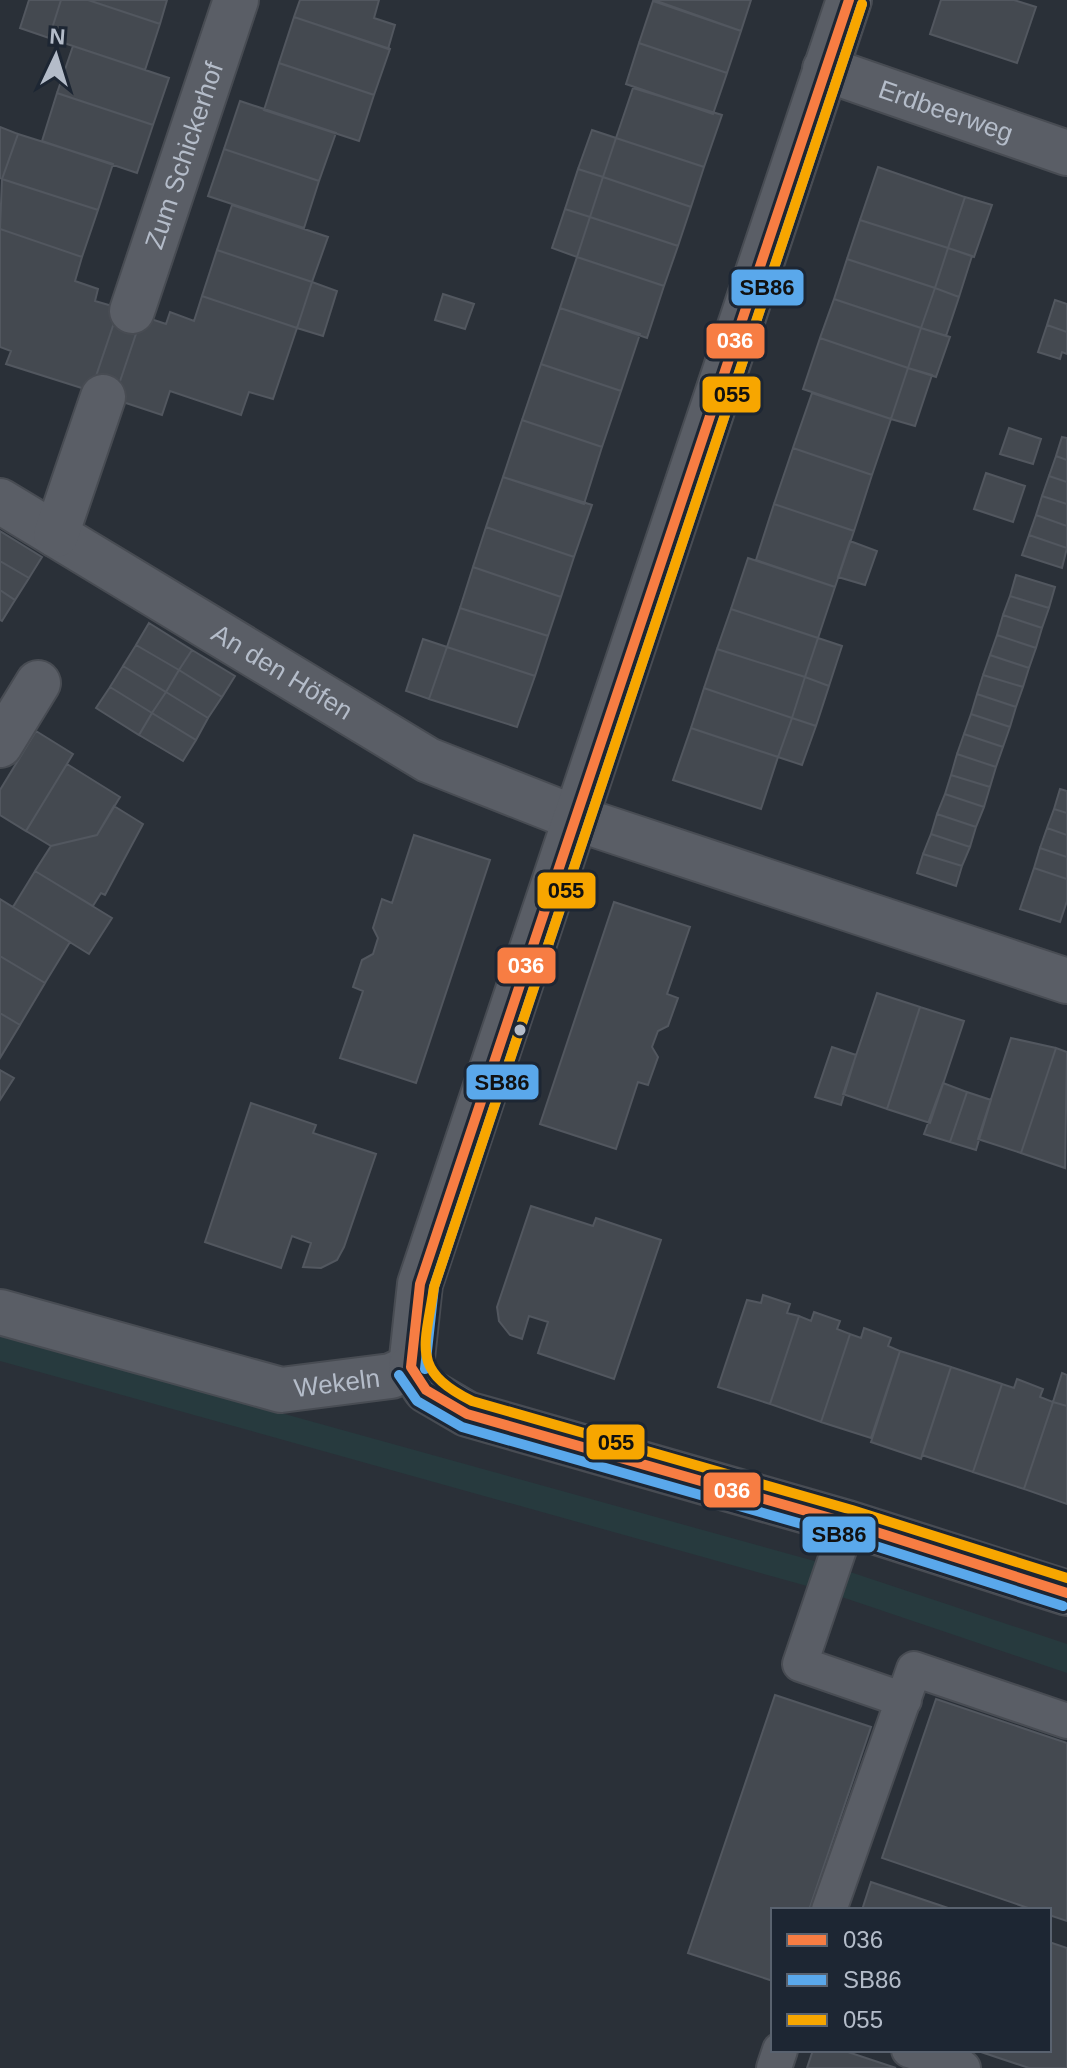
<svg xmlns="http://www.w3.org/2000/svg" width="1067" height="2068" font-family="Arial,sans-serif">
  <rect width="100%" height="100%" fill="#2a3038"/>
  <path fill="#273a3e" d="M0,1335L829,1565L1067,1644V1673L818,1589L0,1361Z"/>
  <path fill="#444950" stroke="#52575f" stroke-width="2" d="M29,0H61L49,38L20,28Z
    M61,0H88L160,24L145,70L49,38Z
    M88,0H167L160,24Z
    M300,0H379L374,18L395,25L388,49L294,17Z
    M654,0H751L741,31Z
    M941,0H1014L1036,7L1017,63L930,34Z
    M653,1L741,31L727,73L639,43Z
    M294,17L390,49L374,95L279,63Z
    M639,43L727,73L713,114L626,84Z
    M73,46L169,78L153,125L57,93Z
    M279,63L374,95L359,141L264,110Z
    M633,88L722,115L704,167L616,138Z
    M57,93L153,125L137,173L42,141Z
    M240,101L336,133L319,181L224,149Z
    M0,127L18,134L2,179L0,178Z
    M592,130L616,138L603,177L578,169Z
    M18,134L113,164L98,210L2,179Z
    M616,138L704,167L691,207L603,177Z
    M224,149L319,181L304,228L208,196Z
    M878,167L965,197L948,248L860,220Z
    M578,169L603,177L590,217L565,209Z
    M603,177L691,207L678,246L590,217Z
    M2,179L98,210L82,257L0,229Z
    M965,197L992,205L974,257L948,248Z
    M232,205L328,237L312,282L217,250Z
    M565,209L590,217L577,257L552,248Z
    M590,217L678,246L664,286L577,257Z
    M860,220L948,248L935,288L847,259Z
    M0,229L82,257L75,281L98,289L95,301L119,308L91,391L6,364L11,351L0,347Z
    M948,248L972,256L959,297L935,288Z
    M217,250L312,282L297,328L202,296Z
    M577,257L664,286L647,338L560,308Z
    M847,259L935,288L921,328L834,299Z
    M312,282L337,291L323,336L297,328Z
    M935,288L959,297L946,336L921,328Z
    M443,294L474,304L465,329L435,320Z
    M202,296L297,328L273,399L249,392L241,415L170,391L162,415L114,399L142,316L166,324L170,312L194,321Z
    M834,299L921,328L908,368L820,338Z
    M1055,300L1067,304V332L1047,325Z
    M119,308L142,316L114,399L91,391Z
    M560,308L640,334L621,391L541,364Z
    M1047,325L1067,332V354L1062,352L1060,359L1038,352Z
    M921,328L950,337L936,377L908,368Z
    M820,338L908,368L891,419L803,389Z
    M541,364L621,391L602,447L522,420Z
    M908,368L932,375L915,426L891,419Z
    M812,393L891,419L872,475L793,448Z
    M522,420L602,447L584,504L503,477Z
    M1009,428L1041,439L1033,464L1000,454Z
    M1062,437L1067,438V460L1056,456Z
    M793,448L872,475L854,531L774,504Z
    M1056,456L1067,460V482L1049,476Z
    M986,473L1025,486L1013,522L974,509Z
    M1049,476L1067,482V504L1042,496Z
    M503,477L592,505L574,557L486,527Z
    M1042,496L1067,504V526L1036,515Z
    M774,504L854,531L835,587L756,560Z
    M1036,515L1067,526V548L1029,535Z
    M486,527L574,557L561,597L473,567Z
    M0,531L42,557L29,578L0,561Z
    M1029,535L1067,548L1062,568L1022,555Z
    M850,541L877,551L865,585L838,577Z
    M748,558L835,587L818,638L731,609Z
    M0,561L29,578L15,600L0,590Z
    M473,567L561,597L548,636L460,608Z
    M1016,575L1055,587L1049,608L1010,596Z
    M0,590L15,600L2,621L0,620Z
    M1010,596L1049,608L1042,628L1003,615Z
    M460,608L548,636L535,676L447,647Z
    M731,609L818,638L805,677L717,649Z
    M1003,615L1042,628L1036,648L997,635Z
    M149,623L192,650L179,670L136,645Z
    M997,635L1036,648L1029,668L990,655Z
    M818,638L842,646L829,686L805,677Z
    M423,639L447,647L429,699L406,691Z
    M136,645L179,670L166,692L123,666Z
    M447,647L535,676L517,727L429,699Z
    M717,649L805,677L792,718L704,688Z
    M192,650L235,676L222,697L179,670Z
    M990,655L1029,668L1023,687L983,675Z
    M123,666L166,692L152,713L110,687Z
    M179,670L222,697L208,718L166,692Z
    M983,675L1023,687L1016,707L977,694Z
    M805,677L829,686L816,726L792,718Z
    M110,687L152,713L139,735L96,708Z
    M704,688L792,718L778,757L691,728Z
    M166,692L208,718L196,740L152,713Z
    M977,694L1016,707L1010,727L971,714Z
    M152,713L196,740L183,761L139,735Z
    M971,714L1010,727L1003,747L964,734Z
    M792,718L816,726L802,765L778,757Z
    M691,728L778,757L761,809L673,780Z
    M36,731L73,754L26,831L0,815V790Z
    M964,734L1003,747L996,767L957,754Z
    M957,754L996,767L990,787L951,775Z
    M67,764L120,797L97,835L51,846L26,831Z
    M951,775L990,787L984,807L945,794Z
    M1060,789L1067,791V813L1054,809Z
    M945,794L984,807L976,827L937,814Z
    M114,806L143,824L105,895L101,893L93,906L35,871L51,846L97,835Z
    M1054,809L1067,813V835L1047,828Z
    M937,814L976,827L970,847L931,834Z
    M1047,828L1067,835V857L1040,848Z
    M931,834L970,847L962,866L923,854Z
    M414,835L490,860L416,1083L340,1058L363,991L353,987L362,960L373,954L378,938L373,928L382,899L392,903Z
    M1040,848L1067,857V879L1034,868Z
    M923,854L962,866L956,886L917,873Z
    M1034,868L1067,879V901L1060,922L1020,909Z
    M35,871L112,918L89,954L13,907Z
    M0,899L70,942L45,983L0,956Z
    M614,902L690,927L667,994L678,998L668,1026L658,1031L652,1047L658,1057L648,1085L638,1082L616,1149L540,1124Z
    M0,956L45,983L20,1025L0,1013Z
    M877,993L920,1007L887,1109L843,1094Z
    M920,1007L964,1021L930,1123L887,1109Z
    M0,1013L20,1025L0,1058Z
    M1011,1038L1056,1048L1021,1153L978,1139Z
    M832,1047L856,1055L841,1105L815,1097Z
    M1056,1048L1067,1052L1065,1168L1021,1153Z
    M0,1070L14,1078L0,1100Z
    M943,1083L967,1092L950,1142L924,1134Z
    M967,1092L991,1100L976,1150L950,1142Z
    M251,1103L316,1125L313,1133L376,1154L344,1247L337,1260L321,1268L303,1267L311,1243L292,1236L281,1268L205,1242Z
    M531,1206L593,1226L596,1218L661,1240L614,1379L538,1353L548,1322L529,1316L522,1339L510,1335L499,1321L497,1307Z
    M763,1295L790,1304L787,1313L799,1316L770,1404L718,1387L747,1300L761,1303Z
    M814,1312L840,1321L837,1329L850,1334L821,1422L770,1404L799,1316L811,1321Z
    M864,1328L891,1338L888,1346L900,1351L871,1438L821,1422L850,1334L861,1338Z
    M900,1351L951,1367L921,1459L871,1442Z
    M951,1367L1002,1384L973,1472L922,1455Z
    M1062,1373L1067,1375V1406L1053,1402Z
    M1017,1379L1043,1389L1040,1397L1053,1402L1024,1489L973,1472L1002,1384L1014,1388Z
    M1053,1402L1067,1406V1504L1024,1489Z
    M775,1695L871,1727L809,1910H773V1981L688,1953Z
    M936,1699L1067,1743V1921L1049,1915V1910H1034L882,1858Z
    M871,1882L954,1910H862Z
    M1049,1942L1067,1948V2068H1029L975,2050H1049Z
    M813,2050H842L896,2068H807Z"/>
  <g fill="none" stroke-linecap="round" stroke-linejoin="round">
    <defs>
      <path id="lane" d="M848,1523L800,1664L904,1700
        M829,1910L914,1669L1067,1721
        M909,2050L963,2068
        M774,2068L780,2050"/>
      <g id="street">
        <path id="s1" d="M825,69L1067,153"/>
        <path id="s2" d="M132,311L236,0"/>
        <path id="s3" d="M0,501L428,760L575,818L1067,981"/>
        <path d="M56,535L103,397"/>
        <path d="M0,745L38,683"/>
        <path id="s4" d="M0,1312L281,1390L391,1376L411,1367"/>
        <path d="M411,1367L420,1284L849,0"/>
        <path d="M411,1367L426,1390L467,1414L848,1523L1067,1593"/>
      </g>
    </defs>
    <use href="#lane" stroke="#484c53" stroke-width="38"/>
    <use href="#street" stroke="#484c53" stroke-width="48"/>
    <use href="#lane" stroke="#5a5e66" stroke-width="34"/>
    <use href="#street" stroke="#5a5e66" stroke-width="44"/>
    <defs>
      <path id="bus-1" d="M411,1367L420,1284L849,0
        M411,1367L426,1390L467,1414L848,1523L1067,1593"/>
      <path id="bus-2" d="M425,1369L434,1287L862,4
        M399,1375L417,1401L462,1427L844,1536L1063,1606"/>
      <path id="bus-3" d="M862,4L434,1287C425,1347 410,1370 472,1401L852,1510L1067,1578"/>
    </defs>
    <use href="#bus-1" stroke="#1d2633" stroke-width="16"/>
    <use href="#bus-2" stroke="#1d2633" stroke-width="16"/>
    <use href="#bus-3" stroke="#1d2633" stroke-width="16"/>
    <use href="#bus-1" stroke="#f77d43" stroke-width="10"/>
    <use href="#bus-2" stroke="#5aa8eb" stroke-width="10"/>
    <use href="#bus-3" stroke="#f7a600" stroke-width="10"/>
  </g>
  <circle fill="#b4bcc9" stroke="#1d2633" stroke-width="3" cx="520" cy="1030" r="7"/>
  <g text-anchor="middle" stroke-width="6" stroke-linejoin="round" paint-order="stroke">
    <g font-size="26" fill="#b4bcc9" stroke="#1d2633">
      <text dy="9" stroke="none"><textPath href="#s1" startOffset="128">Erdbeerweg</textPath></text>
      <text dy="9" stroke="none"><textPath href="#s2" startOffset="164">Zum Schickerhof</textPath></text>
      <text dy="9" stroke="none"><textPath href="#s3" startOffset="330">An den Höfen</textPath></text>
      <text dy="9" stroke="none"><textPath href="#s4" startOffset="348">Wekeln</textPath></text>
    </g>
  </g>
  <g stroke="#1d2633" stroke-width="3">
    <rect x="730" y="268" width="75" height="39" rx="8" fill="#5aa8eb"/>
    <rect x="705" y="322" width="61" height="38" rx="8" fill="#f77d43"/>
    <rect x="701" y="375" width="61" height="39" rx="8" fill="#f7a600"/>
    <rect x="536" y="871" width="61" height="39" rx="8" fill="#f7a600"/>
    <rect x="496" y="946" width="61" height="39" rx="8" fill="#f77d43"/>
    <rect x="465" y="1063" width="75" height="38" rx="8" fill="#5aa8eb"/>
    <rect x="585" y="1423" width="61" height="38" rx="8" fill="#f7a600"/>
    <rect x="702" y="1471" width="60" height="38" rx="8" fill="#f77d43"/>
    <rect x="801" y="1515" width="76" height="39" rx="8" fill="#5aa8eb"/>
  </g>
  <g font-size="22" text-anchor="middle" font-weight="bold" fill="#fff">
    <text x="735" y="348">036</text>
    <text x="526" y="973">036</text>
    <text x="732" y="1498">036</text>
  </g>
  <g font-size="22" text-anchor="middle" font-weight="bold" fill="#111">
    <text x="767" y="295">SB86</text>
    <text x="732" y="402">055</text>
    <text x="566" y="898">055</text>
    <text x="502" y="1090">SB86</text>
    <text x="616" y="1450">055</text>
    <text x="839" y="1542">SB86</text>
  </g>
  <rect x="771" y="1908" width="280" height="144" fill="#1d2633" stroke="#59626f" stroke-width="2"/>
  <rect x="787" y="1934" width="40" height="12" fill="#f77d43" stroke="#59626f" stroke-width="2"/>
  <text x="843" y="1948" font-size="24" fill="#b4bcc9">036</text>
  <rect x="787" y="1974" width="40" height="12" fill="#5aa8eb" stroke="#59626f" stroke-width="2"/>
  <text x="843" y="1988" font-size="24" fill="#b4bcc9">SB86</text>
  <rect x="787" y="2014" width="40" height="12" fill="#f7a600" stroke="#59626f" stroke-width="2"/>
  <text x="843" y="2028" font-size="24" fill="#b4bcc9">055</text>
  <g transform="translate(56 56) rotate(4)" stroke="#1d2633" stroke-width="6" paint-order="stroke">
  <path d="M0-6L14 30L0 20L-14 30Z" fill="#b4bcc9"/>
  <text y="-12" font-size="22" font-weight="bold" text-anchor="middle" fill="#b4bcc9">N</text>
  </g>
</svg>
